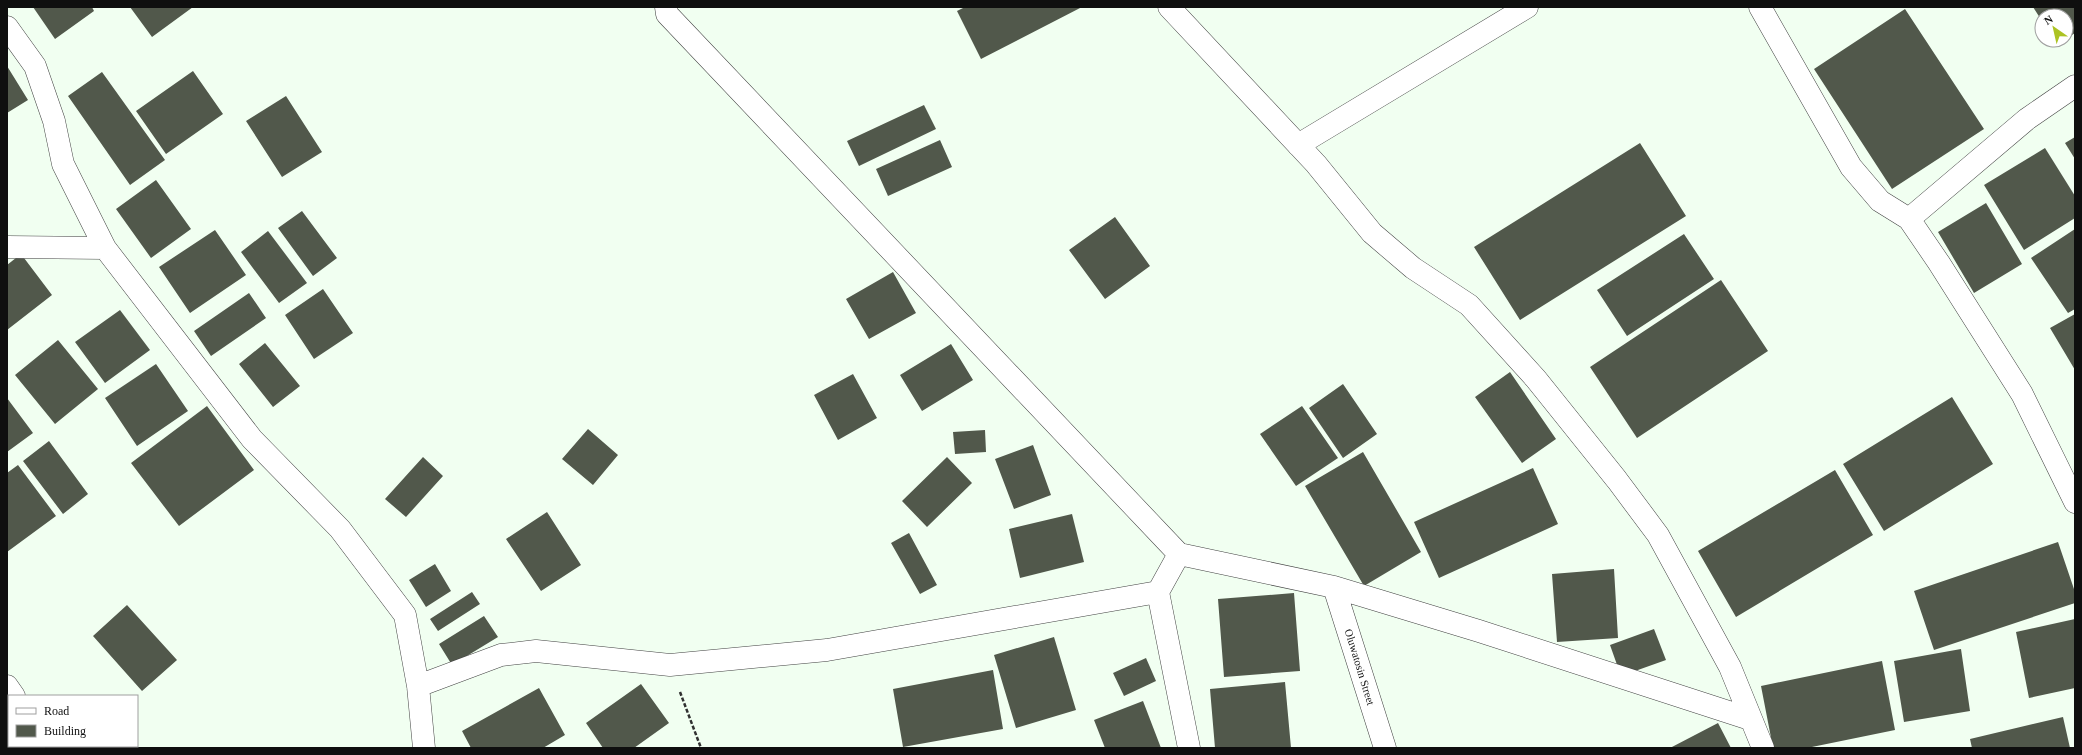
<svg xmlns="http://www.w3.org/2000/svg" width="2082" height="755" font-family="Georgia,serif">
  <rect width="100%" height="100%" fill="#f1fff1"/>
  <path fill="#51584b" d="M33,7H92L94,11L55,39Z
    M130,7H193L152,37Z
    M965,7H1082L981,59L957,11Z
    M2033,7H2075V33L2066,39V16H2042V21Z
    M1905,9L1984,129L1892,189L1814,69Z
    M7,66L28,100L7,113Z
    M193,71L223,114L166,154L136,111Z
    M102,72L165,160L130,185L68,96Z
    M286,96L322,152L282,177L246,121Z
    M924,105L936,129L859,166L847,141Z
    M2075,137V159L2065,143Z
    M940,140L952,167L888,196L876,169Z
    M1640,143L1686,216L1520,320L1474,247Z
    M2045,148L2075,196V218L2024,250L1984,185Z
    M156,180L191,229L151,258L116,209Z
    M1986,203L2022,264L1974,293L1938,232Z
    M302,211L337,258L313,276L278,228Z
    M1115,217L1150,266L1105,299L1069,250Z
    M2075,229V309L2068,313L2031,258Z
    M215,230L246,275L190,313L159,267Z
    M268,231L307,283L279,303L241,252Z
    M1684,234L1714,279L1627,336L1597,290Z
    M21,254L52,295L7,330V265Z
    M893,272L916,313L869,339L846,299Z
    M1721,280L1768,351L1637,438L1590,367Z
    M323,289L353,333L314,359L285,315Z
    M249,293L266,318L211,356L194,331Z
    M120,310L150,350L105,383L75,342Z
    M2075,314V370L2050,328Z
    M58,340L98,389L55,424L15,375Z
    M265,343L300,386L273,407L239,364Z
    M951,344L973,380L922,411L900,375Z
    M156,364L188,411L137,446L105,398Z
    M1510,372L1556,439L1522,463L1475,397Z
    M853,374L877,418L838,440L814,395Z
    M1343,384L1377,434L1343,458L1309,408Z
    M1952,397L1993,464L1884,531L1843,464Z
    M7,398L33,433L7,452Z
    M207,406L254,470L179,526L131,463Z
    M1302,406L1338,458L1296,486L1260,434Z
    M588,429L618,455L593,485L562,459Z
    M985,430L986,452L955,454L953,432Z
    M49,441L88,494L63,514L23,461Z
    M1033,445L1051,495L1014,509L995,459Z
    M1363,452L1421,552L1364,586L1305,486Z
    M423,457L443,476L406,517L385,499Z
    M947,457L972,483L927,527L902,501Z
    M18,465L56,516L7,552V473Z
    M1533,468L1558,524L1439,578L1414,522Z
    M1835,470L1873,535L1736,617L1698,551Z
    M547,512L581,565L541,591L506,539Z
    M1072,514L1084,562L1020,578L1009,529Z
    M909,533L937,585L920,594L891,543Z
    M2058,542L2075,592V603L1934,650L1914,591Z
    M435,564L451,591L426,607L409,580Z
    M1614,569L1618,638L1557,642L1552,574Z
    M472,592L480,604L438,631L430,619Z
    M1294,593L1300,671L1224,677L1218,599Z
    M127,605L177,660L142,691L93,636Z
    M484,616L498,637L452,665L439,644Z
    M2075,619V688L2029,698L2016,632Z
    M1654,629L1666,660L1621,676L1610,645Z
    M1054,637L1076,710L1016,728L994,655Z
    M1961,649L1970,711L1904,722L1894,661Z
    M1146,658L1156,681L1124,696L1113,673Z
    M1882,661L1895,730L1807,748H1773L1761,686Z
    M993,670L1003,729L903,747L893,689Z
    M1285,682L1291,748H1215L1210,689Z
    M641,684L669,723L634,748H603L586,723Z
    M539,688L565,735L543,748H471L462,731Z
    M1143,701L1161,748H1105L1094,720Z
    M2063,717L2070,748H1972L1970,739Z
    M1718,723L1731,748H1670Z"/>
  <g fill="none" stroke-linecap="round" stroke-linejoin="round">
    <defs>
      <path id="street" d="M666,7L667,14L1179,554L1334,587L1479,631L1750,719
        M1169,7L1316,164L1372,233L1413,268L1469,305L1536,379L1617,480L1658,535L1730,667L1763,748
        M1760,7L1851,167L1880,201L1909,219L1939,263L2022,394L2075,502
        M7,27L35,66L54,121L63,164L105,248L252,439L340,529L405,615L418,686L424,748
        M1298,145L1527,7
        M1909,219L2027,119L2075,86
        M7,247L105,248
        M1179,554L1158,592L1189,748
        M1334,587L1385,748
        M7,686L14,696
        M418,686L501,655L536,651L670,665L827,650L1158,592
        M50,746L51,748"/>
    </defs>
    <use href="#street" stroke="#424242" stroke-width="23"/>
    <path stroke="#313131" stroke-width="2.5" stroke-dasharray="4 2" stroke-linecap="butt" d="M680,692L701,748"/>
    <use href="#street" stroke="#fff" stroke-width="22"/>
  </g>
  <g text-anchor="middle" stroke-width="4" stroke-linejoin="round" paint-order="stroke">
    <g font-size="11" fill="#0f0f0f" stroke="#fff">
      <text transform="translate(1360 667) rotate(73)" y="4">Oluwatosin Street</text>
    </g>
  </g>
  <rect width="2082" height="755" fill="none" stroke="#0f0f0f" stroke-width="16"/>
  <rect x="8" y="695" width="130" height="52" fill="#ffffff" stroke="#9f9f9f"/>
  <rect x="16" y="708" width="20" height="6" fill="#ffffff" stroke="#9f9f9f"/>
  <text x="44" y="715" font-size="12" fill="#0f0f0f">Road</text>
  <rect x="16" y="725" width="20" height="12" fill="#51584b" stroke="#9f9f9f"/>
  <text x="44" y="735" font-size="12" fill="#0f0f0f">Building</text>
  <g transform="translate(2054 28) rotate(326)"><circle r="19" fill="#ffffff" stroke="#9f9f9f"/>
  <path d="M0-3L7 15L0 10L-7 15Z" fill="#acc323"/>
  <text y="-6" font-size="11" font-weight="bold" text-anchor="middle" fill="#0f0f0f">N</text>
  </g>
</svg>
